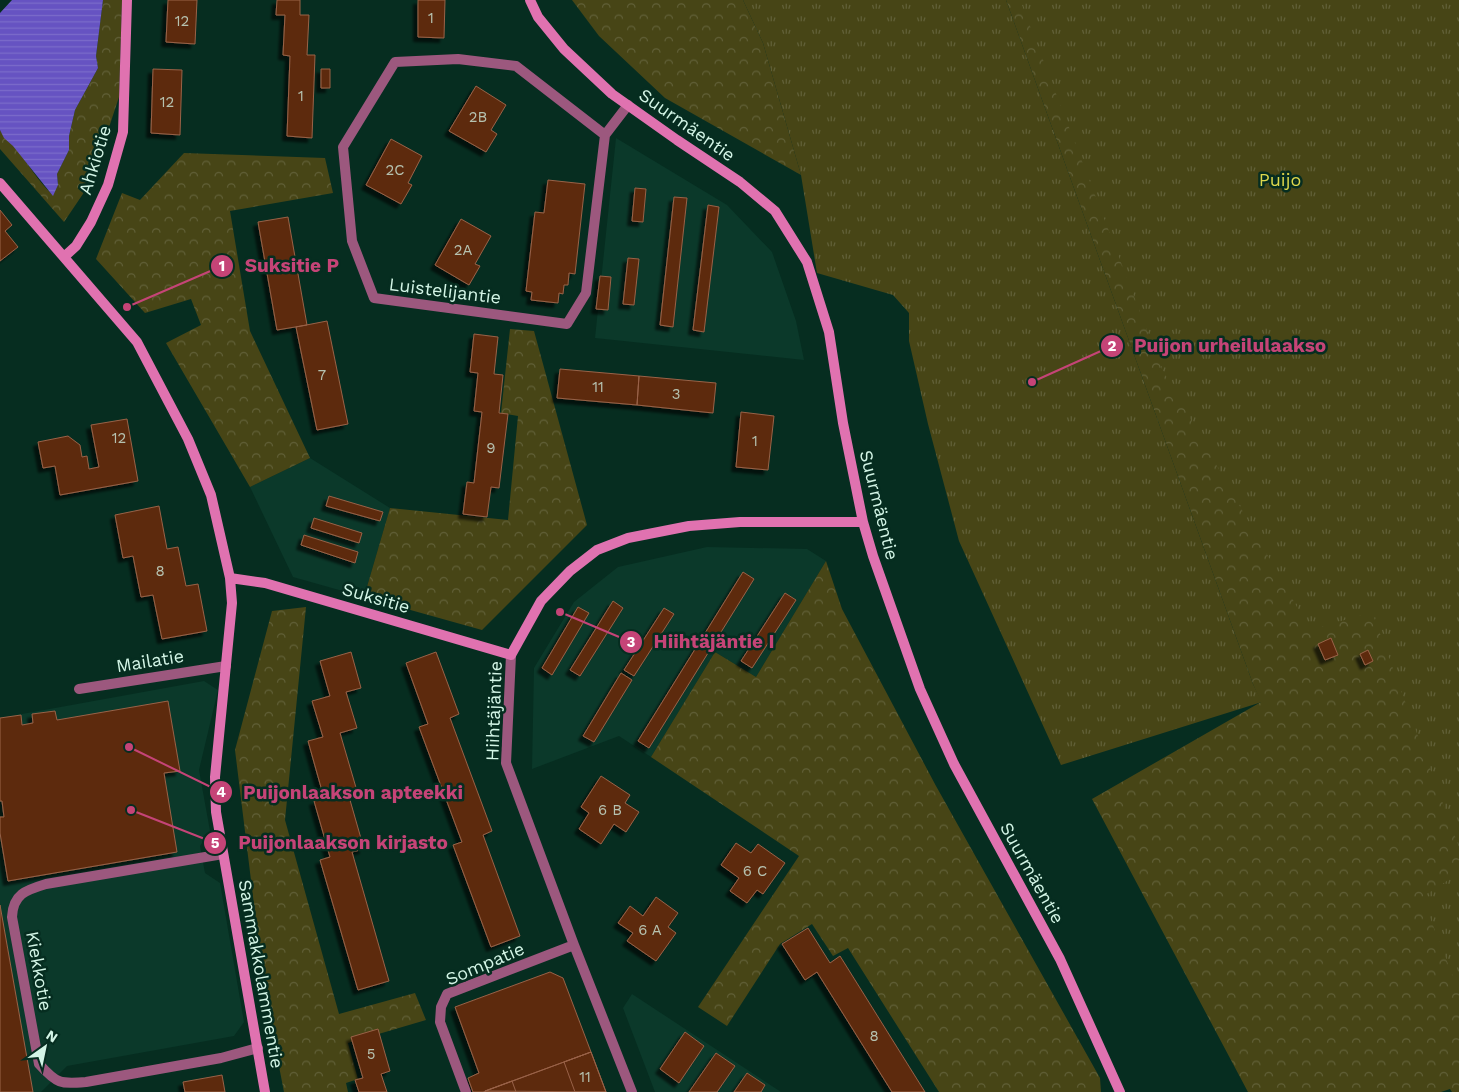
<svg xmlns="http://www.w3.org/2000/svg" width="1459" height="1092" font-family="'Work Sans',sans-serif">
  <defs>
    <pattern id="forest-crowns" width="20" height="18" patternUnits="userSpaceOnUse" patternTransform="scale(1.25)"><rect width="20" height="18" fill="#474516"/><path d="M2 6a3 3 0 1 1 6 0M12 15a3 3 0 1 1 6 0" fill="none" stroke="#616038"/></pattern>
    <pattern id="park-tufts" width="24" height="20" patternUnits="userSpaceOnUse" patternTransform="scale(1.25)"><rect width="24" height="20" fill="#474516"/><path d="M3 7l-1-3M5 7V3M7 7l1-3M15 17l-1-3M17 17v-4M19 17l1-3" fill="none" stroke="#616038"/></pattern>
    <pattern id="water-rules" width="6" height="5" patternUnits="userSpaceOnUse" patternTransform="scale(1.25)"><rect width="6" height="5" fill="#6653c2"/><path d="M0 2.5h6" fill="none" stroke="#7b6cca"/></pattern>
    <filter id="shadow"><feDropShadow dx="-4.5" dy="4.5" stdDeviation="1" flood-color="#0009"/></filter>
  </defs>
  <rect width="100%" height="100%" fill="#062d20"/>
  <path fill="#0b392a" d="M616,138L727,205L772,252L796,321L804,360L595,338Z
    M310,458L390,508L364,597L293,577L250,487Z
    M707,547L807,549L826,561L756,677L715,652L651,757L619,736L532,769L534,668L574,602L618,567Z
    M204,681L218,690L199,770L210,831L200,846L205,873L220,883L244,1022L234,1036L67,1066L41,1092H0V718Z
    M632,994L781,1092H655L623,1008Z"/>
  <path fill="url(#forest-crowns)" d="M103,0H122L119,97L91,182L64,222L0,149V130C4,137 8,140 13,145C27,161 37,181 53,195L58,185L57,174L69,150V136L75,110L98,68L96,56Z
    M572,0H743L763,43L801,175L665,98L599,36Z
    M1006,0H1459V1092H1452L1450,1089L1441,1092H1248L1092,799L1261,702L1253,684Z
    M184,153L325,158L333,193L230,211L250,331L310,458L250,487L166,343L201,325L191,299L145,313L96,259L122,193L140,200Z
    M510,329L534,331L587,525L482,630L364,597L390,508L508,520L518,416L501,413Z
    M826,561L842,609L936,786L1100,1078L1101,1092H939L848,948L833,956L812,924L780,944L727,1026L698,1007L799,856L651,757L715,652L756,677Z
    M306,607L285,820L339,1014L415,993L426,1020L348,1043L358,1079L346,1083L348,1092H284L265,994L235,750L272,611Z"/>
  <path fill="url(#park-tufts)" d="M743,0H1006L1253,684L1262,702L1061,765L959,541L928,424L909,341V313L893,295L817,273L801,175L763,43Z
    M1020,0H1459V847L1372,612L1310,630L1162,369Z
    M1459,873V992L1422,897Z"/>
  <path fill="url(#water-rules)" d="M12,0H103L96,56L98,68L75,110L69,136V150L57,174L58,185L53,196L13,146L4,138L0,130V13Z"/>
  <path fill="#5d2b10" stroke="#996247" filter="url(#shadow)" d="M168,0H197L195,44L166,42Z
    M277,0H300V15H309L307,55H315L312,138L287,136L290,56L283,55L285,15H276Z
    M418,0H445L444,38L418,37Z
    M153,69L182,70L180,135L151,133Z
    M321,69H330V88H321Z
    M476,86L506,105L491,130L497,134L486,152L449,131Z
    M391,139L422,156L408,183L412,185L401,204L366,185Z
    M548,180L585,184L575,274L569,273L568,285H564L563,294L559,293L558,303L531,300L532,292L526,291L535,212L544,213Z
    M635,188L646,189L643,222L632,221Z
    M674,197L687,198L673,327L660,325Z
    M708,205L719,207L704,332L693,330Z
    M0,210L12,225L5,231L18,247L0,261Z
    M288,217L307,325L277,330L258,222Z
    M461,219L491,236L475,264L480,266L469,285L435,265Z
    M628,258L639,259L634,305L623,304Z
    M600,276L611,277L608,310L596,309Z
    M327,321L348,424L317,430L296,327Z
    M474,334L498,337L494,374L503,375L499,413L508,414L499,488L491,487L487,517L463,514L467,482L474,483L482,412L474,411L478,373L470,372Z
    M560,369L639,376L637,405L557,398Z
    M639,376L716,383L713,413L637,405Z
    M741,412L774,416L768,470L736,467Z
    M127,419L138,481L60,495L55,466L43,468L38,442L68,436L80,445L82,457L87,456L89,469L99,467L91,425Z
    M329,496L383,512L380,521L326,506Z
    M159,506L167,549L178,547L186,586L198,584L207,631L162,639L153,595L141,597L133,556L123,558L115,515Z
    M314,518L362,533L359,543L311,528Z
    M304,535L358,552L355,563L301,545Z
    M743,572L754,579L649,748L638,741Z
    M785,593L796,600L752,668L741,661Z
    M613,601L623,608L580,676L570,670Z
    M578,607L589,613L552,675L542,668Z
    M664,608L674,614L634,676L624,670Z
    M1331,638L1338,655L1325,660L1318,644Z
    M1368,650L1373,661L1365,665L1360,654Z
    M351,652L361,688L346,692L357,728L340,733L357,791L348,793L364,849L352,852L389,981L358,990L320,860L330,857L314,801L324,798L308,741L323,737L312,701L330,696L320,661Z
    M436,652L459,714L450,718L492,831L483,835L520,936L491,947L453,845L462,842L419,727L428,724L406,663Z
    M621,673L632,680L594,742L583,736Z
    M168,701L180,771L164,773L177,852L8,881L0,833V817H4L2,801H0V718L21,715L22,725L33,723L32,714L55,711L57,720Z
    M601,776L630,795L625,803L639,812L626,832L614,824L601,844L579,829L589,813L581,807Z
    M736,843L751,853L758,844L785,863L763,894L757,890L747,903L730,891L739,878L721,865Z
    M656,897L678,913L668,927L676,933L656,961L627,941L633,933L618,923L630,906L643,916Z
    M0,905L33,1092H0Z
    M808,928L830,963L840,956L925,1092H892L817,972L805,980L782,944Z
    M550,972L563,978L591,1052L483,1092H473L468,1078L479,1073L455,1007Z
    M378,1029L390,1071L381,1074L387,1092H359L355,1080L363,1078L351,1037Z
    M685,1032L704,1046L679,1083L660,1069Z
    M591,1052L606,1092H575L564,1062Z
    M591,1052L606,1092L485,1091Z
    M716,1053L735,1066L717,1092H689Z
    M747,1073L765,1085L761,1092H734Z
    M222,1075L225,1092H185L183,1082Z
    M512,1081L516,1092H486L485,1091Z"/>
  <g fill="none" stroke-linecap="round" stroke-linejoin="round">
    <path stroke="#9c587e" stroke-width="10" d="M605,135L586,293L567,324L374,298L352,241L343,147L395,62L458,59L516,66L605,135L628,105
      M511,655L506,763L574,945L632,1092
      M79,689L226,666
      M223,854L46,884C26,890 13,894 12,917L39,1064C57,1084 60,1084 86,1082L221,1058L258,1048
      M466,1092L440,1022L441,1007L447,994L574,945"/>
    <path stroke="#e072b0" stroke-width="10" d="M530,0L538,17L564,49L612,94L677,140L740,182L775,211L807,262L829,332L843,423L863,522L873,556L920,689L954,764L1060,959L1120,1092
      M0,183L137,342L188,439L211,495L230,578L232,603L215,777L216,812L265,1092
      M64,257L76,246L91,222L108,185L123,132L127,0
      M230,578L265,583L511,655L541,601L570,571L597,550L628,538L689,526L740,522H863"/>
  </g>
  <g text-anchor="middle" stroke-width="5" stroke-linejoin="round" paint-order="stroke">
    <g font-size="15" fill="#b6c2b0">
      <text x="431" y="23">1</text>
      <text x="182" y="26">12</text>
      <text x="301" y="101">1</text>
      <text x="167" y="107">12</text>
      <text x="478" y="122">2B</text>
      <text x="395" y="175">2C</text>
      <text x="463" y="255">2A</text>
      <text x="322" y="380">7</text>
      <text x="598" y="392">11</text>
      <text x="676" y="399">3</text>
      <text x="119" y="443">12</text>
      <text x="755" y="446">1</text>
      <text x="491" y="453">9</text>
      <text x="160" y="576">8</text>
      <text x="610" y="815">6 B</text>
      <text x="755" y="876">6 C</text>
      <text x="650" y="935">6 A</text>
      <text x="874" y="1041">8</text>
      <text x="371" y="1059">5</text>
      <text x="585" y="1082">11</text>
    </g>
    <g font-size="18" fill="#d3f5e6" stroke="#062d20">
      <text transform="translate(687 125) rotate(35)" y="6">Suurmäentie</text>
      <text transform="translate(95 160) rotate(-73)" y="6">Ahkiotie</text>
      <text transform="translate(445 291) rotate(7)" y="6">Luistelijantie</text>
      <text transform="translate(879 505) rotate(76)" y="6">Suurmäentie</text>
      <text transform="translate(376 598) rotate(16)" y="6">Suksitie</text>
      <text transform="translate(150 661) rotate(-9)" y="6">Mailatie</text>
      <text transform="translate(494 711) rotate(-88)" y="6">Hiihtäjäntie</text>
      <text transform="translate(1032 873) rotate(61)" y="6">Suurmäentie</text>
      <text transform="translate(485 964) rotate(-23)" y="6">Sompatie</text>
      <text transform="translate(39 971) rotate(80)" y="6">Kiekkotie</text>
      <text transform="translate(261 974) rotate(80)" y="6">Sammakkolammentie</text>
    </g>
    <g font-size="18" fill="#ded84c" stroke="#062d20">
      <text x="1280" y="186">Puijo</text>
    </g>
  </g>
  <path fill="none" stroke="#c54477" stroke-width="2" d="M127 307L222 266M1032 382L1112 346M560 612L631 642M129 747L221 792M131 810L215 843"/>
  <g fill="#c54477" stroke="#062d20" stroke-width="2">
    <circle cx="127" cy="307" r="5"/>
    <circle cx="1032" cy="382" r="5"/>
    <circle cx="560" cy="612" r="5"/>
    <circle cx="129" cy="747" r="5"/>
    <circle cx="131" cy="810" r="5"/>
    <circle cx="222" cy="266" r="12"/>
    <circle cx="1112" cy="346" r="12"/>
    <circle cx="631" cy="642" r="12"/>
    <circle cx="221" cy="792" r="12"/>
    <circle cx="215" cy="843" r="12"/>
  </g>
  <g font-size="15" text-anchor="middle" font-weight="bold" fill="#fff">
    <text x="222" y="271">1</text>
    <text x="1112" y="351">2</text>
    <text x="631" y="647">3</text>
    <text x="221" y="797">4</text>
    <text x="215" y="848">5</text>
  </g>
  <g font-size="19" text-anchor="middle" font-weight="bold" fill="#c54477" stroke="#062d20" stroke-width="5" stroke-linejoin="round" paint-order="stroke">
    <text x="292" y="272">Suksitie P</text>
    <text x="1230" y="352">Puijon urheilulaakso</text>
    <text x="714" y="648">Hiihtäjäntie I</text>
    <text x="353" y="799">Puijonlaakson apteekki</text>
    <text x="343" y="849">Puijonlaakson kirjasto</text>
  </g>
  <g transform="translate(45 1047) rotate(33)" stroke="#062d20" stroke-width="4" paint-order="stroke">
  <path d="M0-4L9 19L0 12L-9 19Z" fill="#d3f5e6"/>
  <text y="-8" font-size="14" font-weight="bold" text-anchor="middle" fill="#d3f5e6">N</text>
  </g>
</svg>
